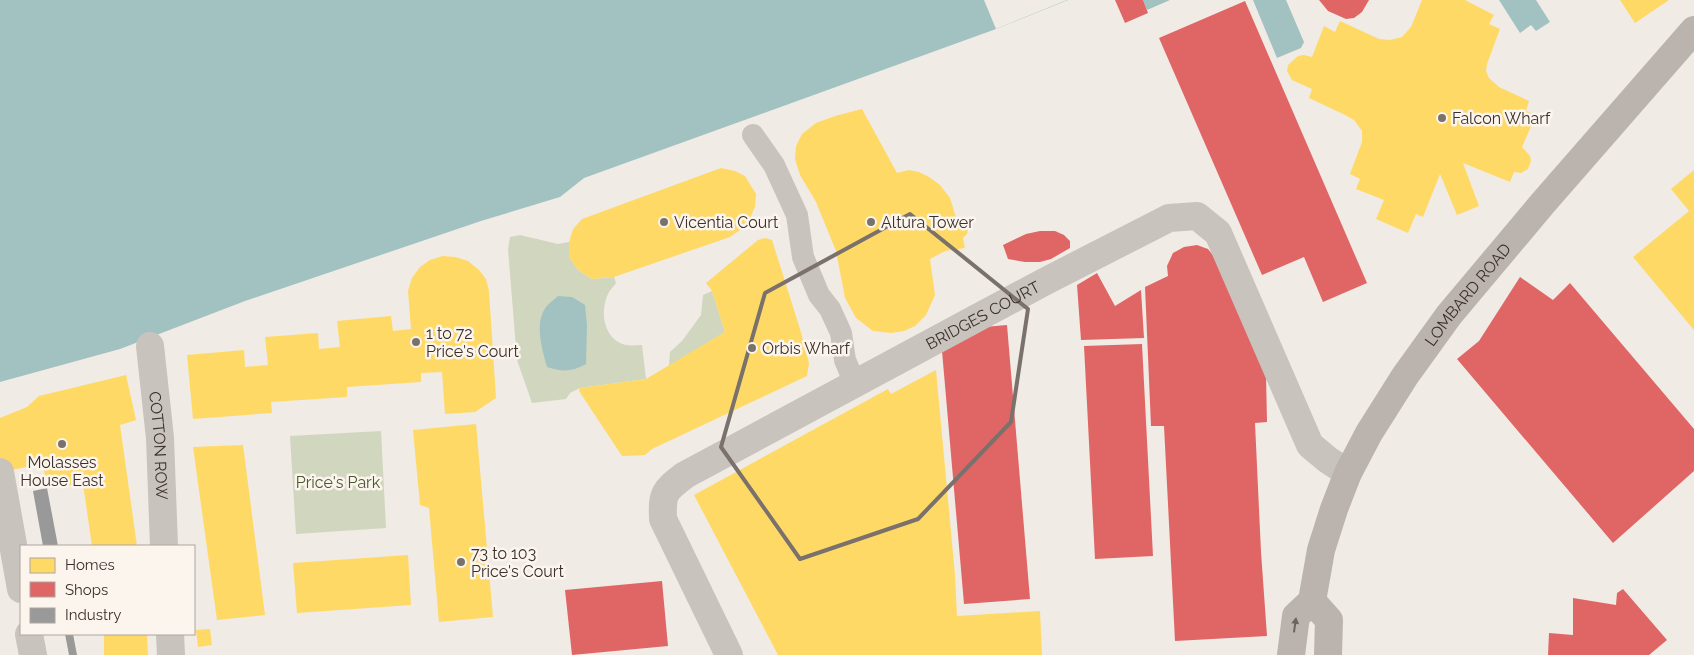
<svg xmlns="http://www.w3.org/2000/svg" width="1694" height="655" font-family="Raleway,sans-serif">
  <rect width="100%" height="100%" fill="#f0ebe5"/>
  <path fill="#d1d6bf" d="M520,235L558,244L569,242V257L578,270L592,279L614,277L616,283C614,286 611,289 609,292C599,310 603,340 626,345C631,346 637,345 642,345L646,379L580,388L570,393L566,399L532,403L517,360L508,249L510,237Z
    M712,291L725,332L669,366L670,352L682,341L701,315L703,295Z
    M381,431L386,528L296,534L290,436Z"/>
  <path fill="#a1c2c1" d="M0,0H1068L996,29L584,178L560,197L481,221L245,301L120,349L0,382Z
    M1143,0H1170L1147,10Z
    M1253,0H1286L1304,42L1301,48L1277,58Z
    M1499,0H1536L1550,22L1536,31L1531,25L1520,33Z
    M558,296L572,297L585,305L587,325L586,364C571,372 563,372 547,367C542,349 534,323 546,307C549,303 555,299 558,296Z"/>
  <path fill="#f0ebe5" d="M984,0H1067L996,29Z"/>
  <path fill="#ffd966" d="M1422,0H1465L1494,15L1489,24L1500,29L1487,64L1486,71L1489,78L1499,87L1529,101L1526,111L1536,115L1522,147L1530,156L1531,161L1528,169L1521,173L1514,172L1510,182L1463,163L1479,206L1457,215L1440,174L1423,217L1416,214L1408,233L1376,219L1384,200L1356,189L1360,179L1350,174L1362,142V131L1354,120L1343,114L1309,98L1312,89L1292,80L1287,71L1288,65L1298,56L1304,55L1312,57L1324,26L1335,32L1340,21L1379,39L1390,40L1402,37L1411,27Z
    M1620,0H1669L1635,23Z
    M862,109L897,173L909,170L919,172L929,177L940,185L950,198L958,224H963L968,230L967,234L963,238L965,248L945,251L930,259L935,295L926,315L915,326L904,331L891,333L873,331L856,318L845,298L836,251L816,202L800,175L795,159L796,146L802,134L816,123L835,116Z
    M721,168L735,171L745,176L756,194L755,207L747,225L730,237L614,277L592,279L578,270L569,257V242L573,229L582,219Z
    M1694,170V330L1633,257L1689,211L1671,189Z
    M765,238L772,240L800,329L809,363L807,376L652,449L645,455L622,456L579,391L580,388L646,379L725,332L712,291L706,283L758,240Z
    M443,256L455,257L468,261L479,270L486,279L489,291L496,398L475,412L445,414L442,372L421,373V382L347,387V397L271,402L272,413L193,419L187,355L244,350L245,367L268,365L265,337L318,333L319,349L340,347L337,321L391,316L393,331L411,329L408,291L412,278L420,267L430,260Z
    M936,370L955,575L957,616L1040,611L1042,655H778L694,495L888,389L891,394Z
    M126,375L136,420L120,425L137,546H92L83,484L47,488L43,464L0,472V418L27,407L39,396Z
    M476,424L493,617L439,622L429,508L420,505L413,430Z
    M243,445L265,615L217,620L193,447Z
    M408,555L411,605L297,613L293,563Z
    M210,629L212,645L198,647L196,630Z
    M104,634H147L148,655H104Z"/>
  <path fill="#e06666" d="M1115,0H1143L1148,13L1125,23Z
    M1319,0H1369L1362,12L1354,18L1346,19L1328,11Z
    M1245,1L1367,283L1323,302L1304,257L1262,275L1159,38Z
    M1040,231H1055L1064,235L1070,241V248L1051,259L1040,262H1025L1008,259L1003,245L1026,234Z
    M1197,245L1208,249L1216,259L1266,375L1267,422L1255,423L1261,552L1267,636L1175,641L1164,426H1151L1145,287L1168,276L1167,266L1173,253L1184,247Z
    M1097,273L1115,306L1141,290L1144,338L1081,340L1077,285Z
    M1520,277L1553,300L1570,283L1694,429V471L1613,543L1457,359L1479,341Z
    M1007,325L1030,599L964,604L942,351L984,327Z
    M1142,344L1153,556L1095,559L1084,346Z
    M662,581L668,646L572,655L565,590Z
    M1623,589L1667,640L1649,655H1548L1549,633L1573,635V598L1616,605L1617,593Z"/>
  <path fill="#999" d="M47,488L58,546H43L33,491Z
    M65,634H73L77,655H69Z"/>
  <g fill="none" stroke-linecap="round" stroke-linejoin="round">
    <path stroke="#c9c3be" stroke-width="22" d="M753,135L774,165L797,215L803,257L819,295L830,309L841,333L845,360L855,384"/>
    <g stroke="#c9c3be" stroke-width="28">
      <path id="s1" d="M150,346L160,438L164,546"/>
      <path d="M0,472L21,589"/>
      <path d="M29,634L33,655"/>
      <path d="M170,634L171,655"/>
      <path id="s2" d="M729,655L663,519C662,493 664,491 685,475L1044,282L1169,218L1197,216L1218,233L1310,445L1328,460L1348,473"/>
    </g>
    <g stroke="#bab3ae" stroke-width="28">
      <path d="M1312,601L1329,620L1328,655"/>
      <path id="s3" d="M1291,655L1296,616L1312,601L1321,550L1334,509L1348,473L1369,433L1405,376L1449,315L1543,203L1694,30"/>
    </g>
  </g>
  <defs><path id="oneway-solid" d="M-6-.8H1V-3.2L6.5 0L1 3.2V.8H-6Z" transform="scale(1.25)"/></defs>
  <use fill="#6e645f" href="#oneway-solid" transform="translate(1295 625) rotate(-82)"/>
  <path fill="none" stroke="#7a716c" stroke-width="4" stroke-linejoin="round" d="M910,214L1028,309L1011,422L918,519L800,559L721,447L765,293Z"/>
  <g fill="#7a716c" stroke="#fbf5ee" stroke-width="2">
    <circle cx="1442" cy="118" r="5"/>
    <circle cx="664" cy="222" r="5"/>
    <circle cx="871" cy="222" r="5"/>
    <circle cx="416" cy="342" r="5"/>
    <circle cx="752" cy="348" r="5"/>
    <circle cx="62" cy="444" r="5"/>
    <circle cx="461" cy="562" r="5"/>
  </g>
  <g text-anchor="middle" stroke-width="5" stroke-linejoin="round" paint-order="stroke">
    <g font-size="16" fill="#3b302b" stroke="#fbf5ee" text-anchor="start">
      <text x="1452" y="124">Falcon Wharf</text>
      <text x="674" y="228">Vicentia Court</text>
      <text x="881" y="228">Altura Tower</text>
      <text x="426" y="339">1 to 72<tspan x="426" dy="18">Price's Court</tspan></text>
      <text x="762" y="354">Orbis Wharf</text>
      <text x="62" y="468" text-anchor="middle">Molasses<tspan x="62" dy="18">House East</tspan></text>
      <text x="471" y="559">73 to 103<tspan x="471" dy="18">Price's Court</tspan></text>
    </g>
    <g font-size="16" fill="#3b302b" stroke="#fbf5ee">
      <text dy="6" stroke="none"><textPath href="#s3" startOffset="410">LOMBARD ROAD</textPath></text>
      <text dy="6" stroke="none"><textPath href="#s2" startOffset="542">BRIDGES COURT</textPath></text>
      <text dy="6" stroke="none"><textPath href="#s1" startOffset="100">COTTON ROW</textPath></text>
    </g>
    <g font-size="16" fill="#4a5a2e" stroke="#fbf5ee">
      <text x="338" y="488">Price's Park</text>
    </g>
  </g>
  <rect x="20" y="545" width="175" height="90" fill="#fbf5ee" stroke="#aea6a0"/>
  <rect x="30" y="558" width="25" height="15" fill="#ffd966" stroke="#aea6a0"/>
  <text x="65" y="570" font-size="15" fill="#3b302b">Homes</text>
  <rect x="30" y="582" width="25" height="15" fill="#e06666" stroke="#aea6a0"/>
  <text x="65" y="595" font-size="15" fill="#3b302b">Shops</text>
  <rect x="30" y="608" width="25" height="15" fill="#999999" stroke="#aea6a0"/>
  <text x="65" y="620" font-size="15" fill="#3b302b">Industry</text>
</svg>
